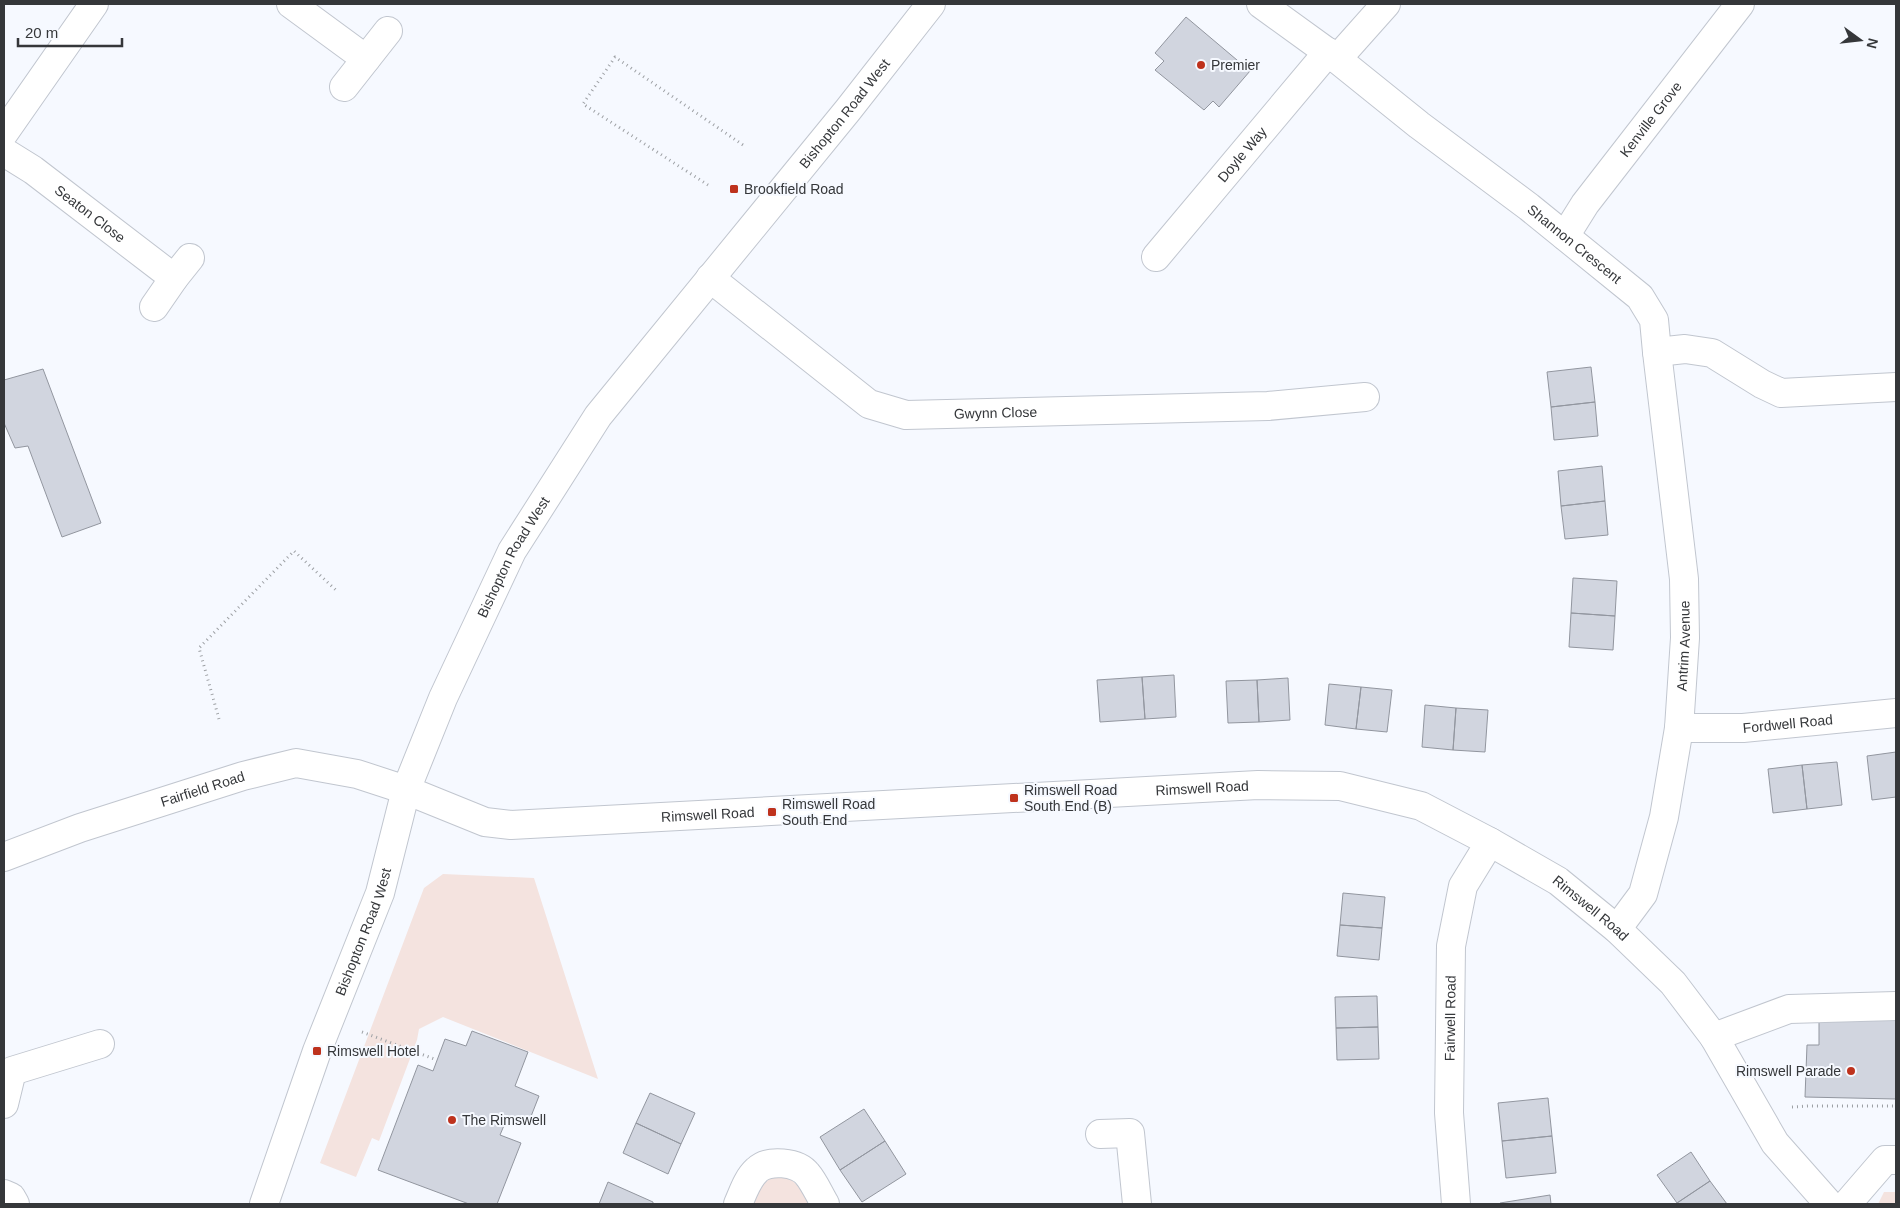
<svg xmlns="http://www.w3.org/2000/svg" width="1900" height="1208" font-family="Arial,sans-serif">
  <rect width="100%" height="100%" fill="#f6f9ff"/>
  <path fill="#f4e3df" d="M443,874L534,878L598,1079L443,1017L419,1029L417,1040L379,1141L372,1138L356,1177L320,1163L424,888Z
    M783,1175C797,1181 802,1191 810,1204H753C760,1187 763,1178 783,1175Z
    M1884,1192H1896V1204H1878Z"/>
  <path fill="#d1d5df" stroke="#92969f" d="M1186,17L1250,71L1219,107L1213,101L1204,110L1155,70L1164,61L1155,53Z
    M1591,367L1595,402L1551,407L1547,372Z
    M43,369L101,523L62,537L28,446L15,448L4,423V380Z
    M1595,402L1598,436L1554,440L1551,407Z
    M1602,466L1605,501L1561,506L1558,471Z
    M1605,501L1608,535L1565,539L1561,506Z
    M1573,578L1617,581L1615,616L1571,613Z
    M1571,613L1615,616L1613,650L1569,647Z
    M1174,675L1176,717L1145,719L1142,677Z
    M1142,677L1145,719L1100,722L1097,680Z
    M1288,678L1290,720L1259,722L1257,680Z
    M1257,680L1259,722L1228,723L1226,681Z
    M1329,684L1361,687L1356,729L1325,725Z
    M1361,687L1392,690L1387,732L1356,729Z
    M1425,705L1456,708L1453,750L1422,747Z
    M1456,708L1488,710L1485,752L1453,750Z
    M1896,752V797L1872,800L1867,756Z
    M1837,762L1842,805L1807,809L1802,765Z
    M1802,765L1807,809L1773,813L1768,769Z
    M1343,893L1385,897L1382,928L1340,925Z
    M1340,925L1382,928L1379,960L1337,956Z
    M1377,996L1378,1027L1336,1028L1335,997Z
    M1819,1015H1896V1099L1805,1097L1807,1045H1819Z
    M1378,1027L1379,1059L1337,1060L1336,1028Z
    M472,1031L528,1052L515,1086L539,1096L528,1124L508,1116L500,1135L521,1143L497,1204H469L378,1170L418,1065L433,1071L445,1039L466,1046Z
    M650,1093L695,1113L681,1144L636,1123Z
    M1548,1098L1552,1136L1502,1141L1498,1103Z
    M864,1109L885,1141L840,1170L820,1137Z
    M636,1123L681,1144L668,1174L623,1153Z
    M1552,1136L1556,1173L1506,1178L1502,1141Z
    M885,1141L906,1174L862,1202L840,1170Z
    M1691,1152L1710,1181L1677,1203L1657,1175Z
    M1710,1181L1727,1204H1677V1203Z
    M608,1182L653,1202V1204H599Z
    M1550,1195L1551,1204H1500V1203Z"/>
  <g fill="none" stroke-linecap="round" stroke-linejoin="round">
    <defs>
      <g id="minor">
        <path d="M291,4L366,59"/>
        <path id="s1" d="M1261,4L1337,59L1419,125L1529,207L1640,297L1654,320L1657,352L1685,349L1712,353L1762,384L1781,393L1896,387"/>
        <path d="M1337,59L1386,4"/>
        <path d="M344,87L388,31"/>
        <path d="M4,133L94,4"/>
        <path id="s2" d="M4,152L33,170L174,278"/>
        <path id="s3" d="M1565,236L1585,204L1740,4"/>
        <path id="s4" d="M1156,257L1328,52"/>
        <path id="s5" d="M710,278L869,404L906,415L1268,406L1365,397"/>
        <path d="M154,307L174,278L190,258"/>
        <path id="s6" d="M1679,728H1743L1896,713"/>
        <path id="s7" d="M4,857L80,828L243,776L296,763L357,774L406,790L485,822L511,825L1258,785L1340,786L1421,806L1490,842L1558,881L1617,929L1673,983L1714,1037L1775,1143L1829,1204"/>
        <path id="s8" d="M1617,929L1643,894L1664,817L1679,728L1685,638L1684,579L1657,352"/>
        <path d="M1714,1037L1789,1009L1896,1006"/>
        <path d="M4,1104L12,1071L100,1044"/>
        <path d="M1100,1134L1130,1133L1137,1204"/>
        <path d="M4,1194L11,1197L15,1204"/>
        <path id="s9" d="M264,1204L317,1051L380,893L406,790L443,698L512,551L598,416L848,110L931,4"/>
        <path d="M738,1204C743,1193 747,1179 757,1170C768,1159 798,1162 807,1174C814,1182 819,1194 825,1204"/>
        <path id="s10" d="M1456,1204L1449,1113L1451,946L1463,886L1490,842"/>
        <path d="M1847,1204L1885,1160H1896"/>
      </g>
    </defs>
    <use href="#minor" stroke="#c1c6cf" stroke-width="30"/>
    <path stroke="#9da0a4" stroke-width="3" stroke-dasharray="1 4" stroke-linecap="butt" d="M708,185L583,104L615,57L743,145
      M219,719L199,648L294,551L338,592
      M362,1032L437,1060
      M1792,1107L1809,1106H1896"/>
    <use href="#minor" stroke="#fff" stroke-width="28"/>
  </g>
  <g fill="#be321d" stroke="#f6f9ff" stroke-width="2">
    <circle cx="1201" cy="65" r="5"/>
    <rect x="729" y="184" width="10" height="10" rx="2.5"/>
    <rect x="1009" y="793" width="10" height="10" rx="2.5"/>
    <rect x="767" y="807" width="10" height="10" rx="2.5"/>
    <rect x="312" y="1046" width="10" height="10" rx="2.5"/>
    <circle cx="1851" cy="1071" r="5"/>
    <circle cx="452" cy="1120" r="5"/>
  </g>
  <g text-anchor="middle" stroke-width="4" stroke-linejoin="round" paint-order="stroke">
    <g font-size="14" fill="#35373a" stroke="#f6f9ff" text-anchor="start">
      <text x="1211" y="70">Premier</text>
      <text x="744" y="194">Brookfield Road</text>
      <text x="1024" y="795">Rimswell Road<tspan x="1024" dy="16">South End (B)</tspan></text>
      <text x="782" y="809">Rimswell Road<tspan x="782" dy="16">South End</tspan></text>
      <text x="327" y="1056">Rimswell Hotel</text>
      <text x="1841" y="1076" text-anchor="end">Rimswell Parade</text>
      <text x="462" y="1125">The Rimswell</text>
    </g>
    <g font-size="14" fill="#35373a" stroke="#f6f9ff">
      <text dy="5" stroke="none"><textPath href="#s9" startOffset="1250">Bishopton Road West</textPath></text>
      <text dy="5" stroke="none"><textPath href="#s3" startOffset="145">Kenville Grove</textPath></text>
      <text dy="5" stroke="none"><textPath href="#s4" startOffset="134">Doyle Way</textPath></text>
      <text dy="5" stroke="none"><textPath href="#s2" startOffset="106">Seaton Close</textPath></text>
      <text dy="5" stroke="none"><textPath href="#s1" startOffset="395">Shannon Crescent</textPath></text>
      <text dy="5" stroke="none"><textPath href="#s5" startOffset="331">Gwynn Close</textPath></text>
      <text dy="5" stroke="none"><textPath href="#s9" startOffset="695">Bishopton Road West</textPath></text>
      <text dy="5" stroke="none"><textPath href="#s8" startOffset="296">Antrim Avenue</textPath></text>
      <text dy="5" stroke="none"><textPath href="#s6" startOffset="109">Fordwell Road</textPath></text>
      <text dy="5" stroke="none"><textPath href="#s7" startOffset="1224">Rimswell Road</textPath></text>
      <text dy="5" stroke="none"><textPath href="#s7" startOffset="210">Fairfield Road</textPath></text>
      <text dy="5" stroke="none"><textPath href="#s7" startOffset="729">Rimswell Road</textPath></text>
      <text dy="5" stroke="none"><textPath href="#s7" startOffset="1644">Rimswell Road</textPath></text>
      <text dy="5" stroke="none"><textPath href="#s9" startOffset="290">Bishopton Road West</textPath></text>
      <text dy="5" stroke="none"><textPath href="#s10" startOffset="186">Fairwell Road</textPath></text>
    </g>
  </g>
  <rect width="1900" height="1208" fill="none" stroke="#35373a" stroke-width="10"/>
  <g transform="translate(1860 40) rotate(105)" stroke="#f6f9ff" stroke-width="4" paint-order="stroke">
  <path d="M0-4L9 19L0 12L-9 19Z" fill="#35373a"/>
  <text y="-8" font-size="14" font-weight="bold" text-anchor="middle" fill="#35373a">N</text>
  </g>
  <path d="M18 38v8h104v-8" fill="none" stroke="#35373a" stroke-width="2.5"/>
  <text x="25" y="38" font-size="15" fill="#35373a" stroke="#f6f9ff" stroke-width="4" paint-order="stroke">20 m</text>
</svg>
